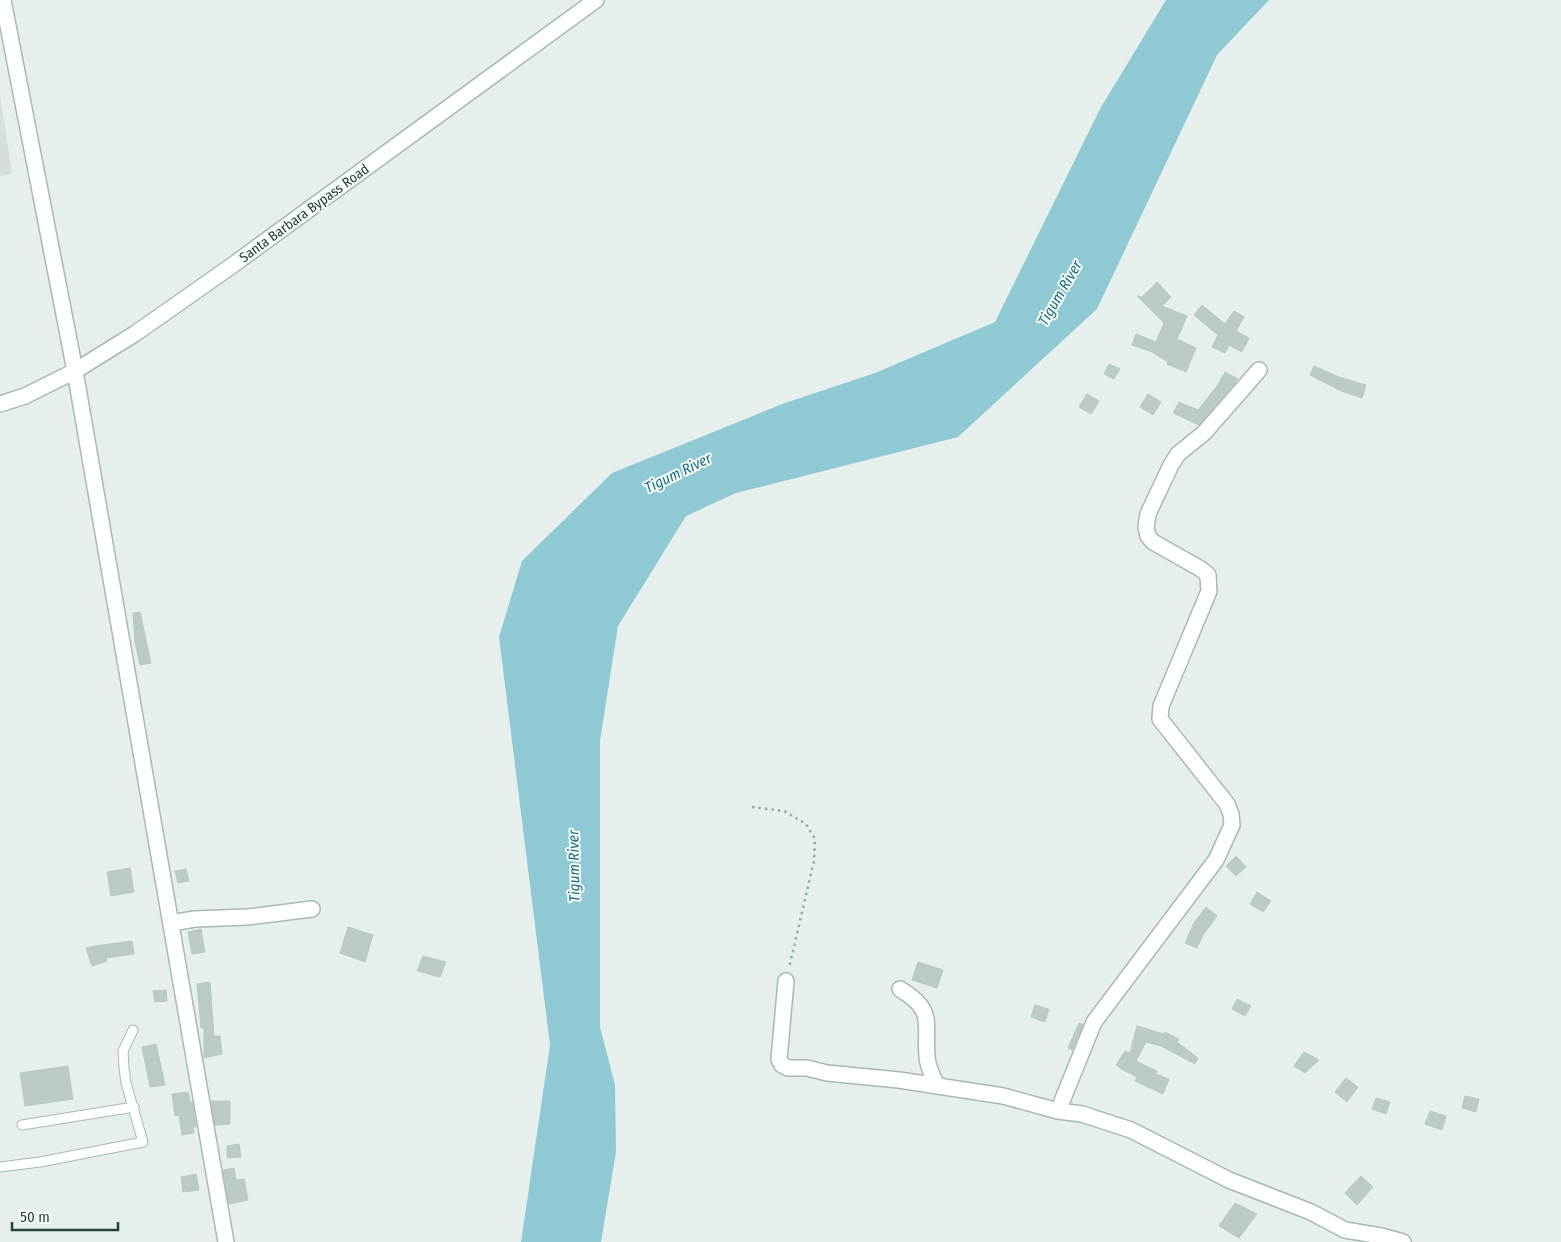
<svg xmlns="http://www.w3.org/2000/svg" width="1561" height="1242" font-family="'Fira Sans Condensed',sans-serif">
  <rect width="100%" height="100%" fill="#e6efeb"/>
  <path fill="#d4dfda" d="M0,94L12,174L0,176Z"/>
  <path fill="#8ec9d4" d="M1166,0H1269L1217,55L1097,309L958,437L736,493L686,516L618,626L600,741V1027L615,1085L616,1152L601,1242H521L550,1045L499,637L522,561L612,473L785,403L875,373L995,322L1100,109Z"/>
  <path fill="#bbcac4" stroke="#b8c9c2" d="M1157,282L1171,297L1162,306L1187,316L1177,339L1196,348L1186,372L1167,364L1168,362L1152,352L1132,345L1136,334L1156,342L1164,323L1137,296L1142,297Z
    M1202,305L1225,324L1234,311L1244,317L1236,331L1249,338L1242,352L1229,345L1225,353L1212,347L1218,335L1194,315Z
    M1109,364L1120,369L1114,379L1104,374Z
    M1314,366L1339,377L1366,385L1362,398L1341,391L1310,375Z
    M1225,372L1238,379L1199,425L1173,413L1179,402L1198,410L1217,386Z
    M1087,394L1099,401L1091,414L1079,407Z
    M1148,394L1161,402L1153,415L1140,407Z
    M140,612L151,663L140,665L135,642L133,613Z
    M1236,856L1246,867L1236,876L1226,866Z
    M130,868L134,892L111,896L107,872Z
    M186,869L189,881L178,883L175,871Z
    M1257,892L1271,901L1263,912L1250,904Z
    M1206,907L1217,916L1203,935L1197,948L1185,943L1194,923Z
    M348,927L373,935L365,962L340,953Z
    M201,929L205,952L192,954L188,932Z
    M132,941L134,954L106,958L107,961L92,966L86,948L95,946Z
    M423,956L446,962L440,977L417,971Z
    M918,962L943,970L937,988L912,980Z
    M210,982L214,1036H220L222,1054L204,1058V1028H201L197,984Z
    M166,990L167,1001L155,1002L153,991Z
    M1237,999L1251,1006L1245,1016L1232,1009Z
    M1035,1005L1049,1009L1045,1022L1031,1017Z
    M1079,1023L1083,1025L1072,1050L1068,1048Z
    M1137,1026L1164,1034L1165,1032L1179,1039L1177,1042L1198,1058L1195,1064L1161,1046L1146,1042L1136,1061L1157,1071L1156,1074L1169,1079L1163,1094L1135,1081L1137,1077L1125,1071L1116,1065L1125,1051L1130,1053Z
    M156,1044L165,1085L150,1087L142,1047Z
    M1304,1052L1319,1060L1305,1073L1294,1066Z
    M68,1066L73,1099L25,1106L20,1073Z
    M1346,1078L1358,1087L1347,1102L1335,1092Z
    M188,1092L190,1102H192L196,1127H193L194,1133L182,1135L179,1115L175,1116L172,1094Z
    M1465,1096L1479,1099L1476,1112L1462,1108Z
    M1376,1098L1390,1102L1386,1114L1372,1109Z
    M211,1101H230V1124L215,1125Z
    M1430,1111L1446,1116L1442,1130L1425,1124Z
    M239,1144L241,1157L227,1158V1146Z
    M234,1168L236,1180L244,1179L248,1200L229,1204L223,1170Z
    M196,1174L199,1190L183,1192L181,1177Z
    M1361,1176L1373,1187L1357,1205L1345,1193Z
    M1235,1203L1257,1214L1239,1238L1219,1226Z"/>
  <g fill="none" stroke-linecap="round" stroke-linejoin="round">
    <defs>
      <path id="lane" d="M22,1125L134,1107
        M0,1167L40,1162L143,1142L126,1083L124,1068L123,1051L133,1030"/>
      <path id="street" d="M3,0L75,371L226,1242
        M1259,370L1204,433L1178,454L1171,465L1148,514L1146,527L1148,536L1153,542L1201,569L1208,575L1209,591L1161,706L1160,719L1227,804L1231,814L1232,825L1216,860L1094,1022L1058,1111L1082,1114L1131,1130L1229,1180L1311,1212L1345,1230L1381,1236L1403,1242
        M171,923L195,919L248,917L312,909
        M786,981L779,1059L782,1065L788,1068H807L827,1073L899,1080L1003,1096L1058,1111
        M900,989C936,1011 924,1022 927,1056C927,1066 933,1077 937,1086"/>
      <path id="secondary" d="M0,404L25,396L75,371L136,333L230,267L596,0"/>
    </defs>
    <use href="#lane" stroke="#a8b8b2" stroke-width="11"/>
    <use href="#street" stroke="#a8b8b2" stroke-width="18"/>
    <use href="#secondary" stroke="#a4bbb3" stroke-width="18"/>
    <path stroke="#86b3a5" stroke-width="2.5" stroke-dasharray="2.5 4" stroke-linecap="butt" d="M752,807L784,811L806,824L815,839L814,861L789,968"/>
    <use href="#lane" stroke="#fff" stroke-width="9"/>
    <use href="#street" stroke="#fff" stroke-width="15"/>
    <use href="#secondary" stroke="#fff" stroke-width="15"/>
  </g>
  <g text-anchor="middle" stroke-width="4" stroke-linejoin="round" paint-order="stroke">
    <g font-size="14" fill="#24423a" stroke="#f7fbf9">
      <text transform="translate(304 213) rotate(-36)" y="5">Santa Barbara Bypass Road</text>
    </g>
    <g font-size="15" font-style="italic" fill="#1c6f80" stroke="#f7fbf9">
      <text transform="translate(1060 293) rotate(-60)" y="5">Tigum River</text>
      <text transform="translate(678 473) rotate(-26)" y="5">Tigum River</text>
      <text transform="translate(574 866) rotate(-91)" y="5">Tigum River</text>
    </g>
  </g>
  <path d="M12 1222v8h106v-8" fill="none" stroke="#24423a" stroke-width="2.5"/>
  <text x="20" y="1222" font-size="15" fill="#24423a" stroke="#f7fbf9" stroke-width="4" paint-order="stroke">50 m</text>
</svg>
